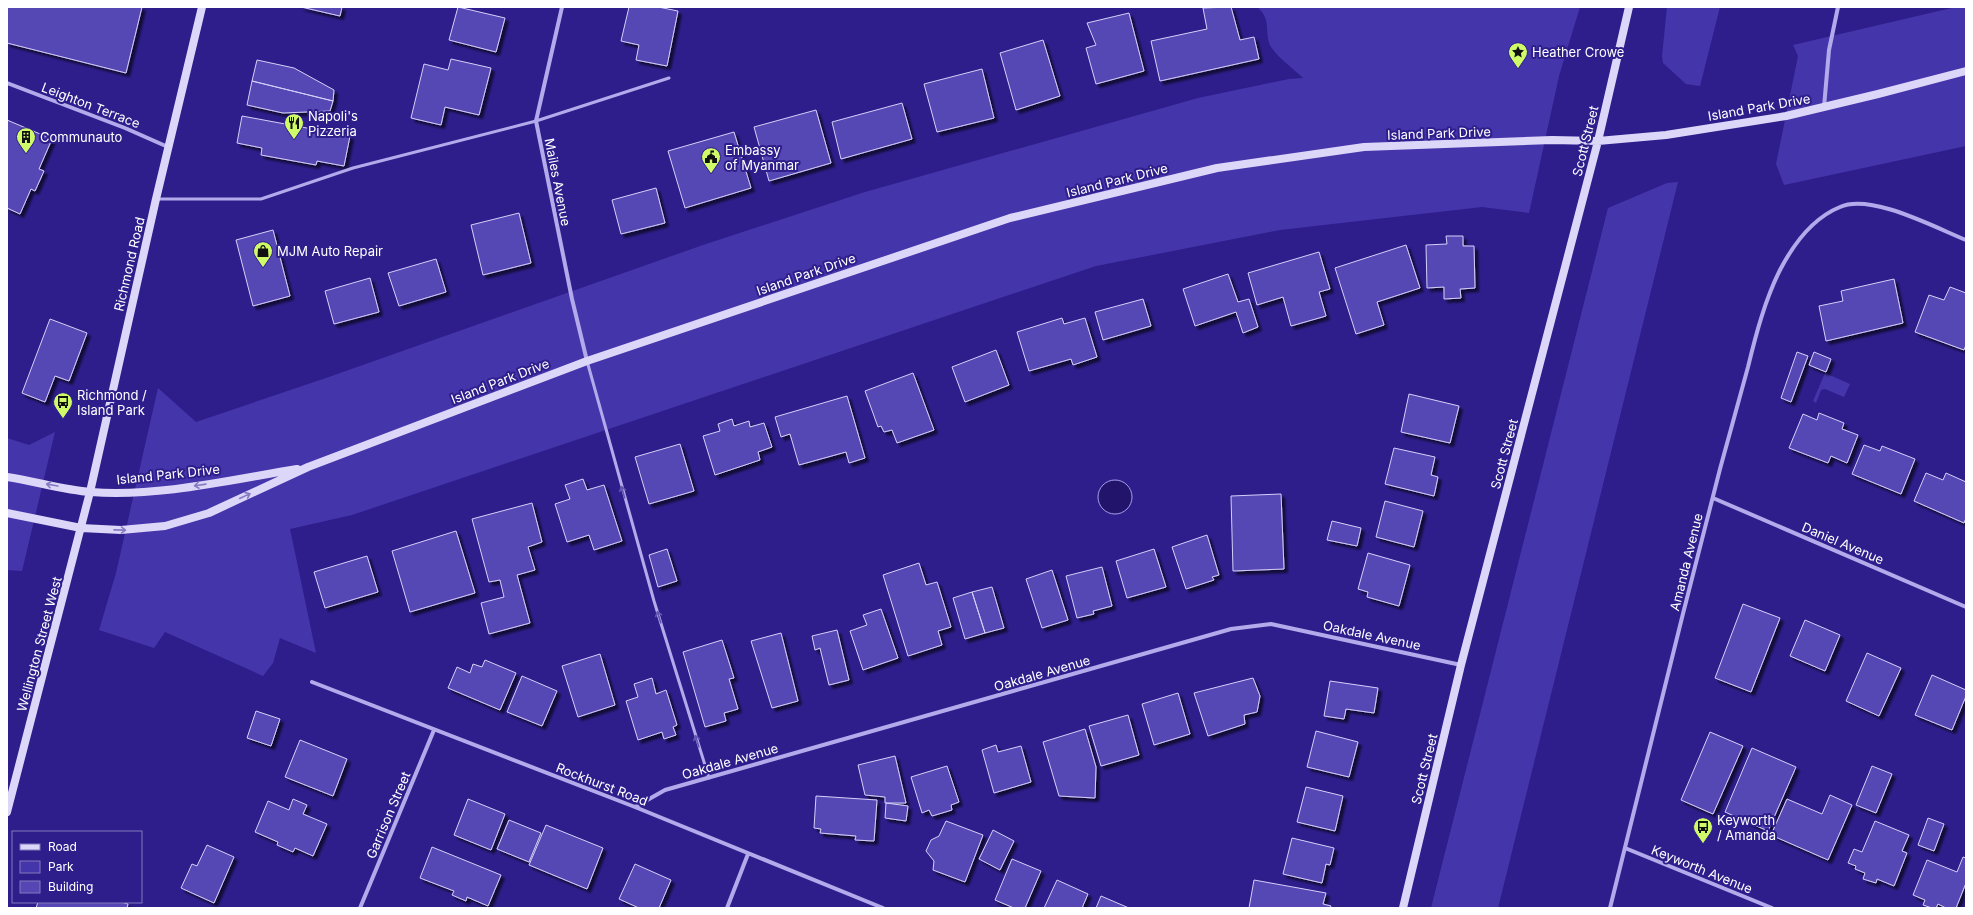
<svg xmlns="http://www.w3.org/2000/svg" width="1973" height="915" font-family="Inter,sans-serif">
  <defs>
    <filter id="shadow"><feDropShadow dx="3.5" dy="3.5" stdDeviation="1" flood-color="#0009"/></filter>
  </defs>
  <rect width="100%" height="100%" fill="#2e1e8c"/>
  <path fill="#4535ab" d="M1257,7H1580L1559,76L1529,213L1482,207L1280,230L1096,266L352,515L290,529L316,653L280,638L273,663L263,676L165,632L154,648L99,630L116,573L158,388L196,422L326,378L703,245L865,192L1198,98L1289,79L1303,78C1293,68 1279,59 1271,47C1263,32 1273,20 1257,7Z
    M1667,7H1720L1700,86L1686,84L1663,63L1662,56Z
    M1956,7H1966V146L1784,185L1776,164L1798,56L1793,45Z
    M1678,182L1498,908H1431L1608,208L1667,183Z
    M1825,373L1850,384L1844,397L1825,389L1821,390L1816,403L1813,401Z
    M55,432L22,571L7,570V438L29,445Z"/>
  <path fill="#22146a" stroke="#a79eee" d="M1098 497a17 17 0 1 1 34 0a17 17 0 1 1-34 0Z"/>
  <path fill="#5546b4" stroke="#d5d0f9" filter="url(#shadow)" d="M7,7H142L126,73L7,43Z
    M301,7H342L340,16Z
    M458,7L505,18L496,52L449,40Z
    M629,7H658L678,11L667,66L636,60L639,45L621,41Z
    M1231,7L1240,40L1254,37L1259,59L1160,81L1151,41L1207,29L1203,8Z
    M1129,13L1144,71L1096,84L1086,48L1096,45L1087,23Z
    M1043,40L1060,96L1016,110L1000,53Z
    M451,59L491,68L479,115L445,107L441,125L411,118L424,64L448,70Z
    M257,60L294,68L334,90L333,101L252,81Z
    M982,69L994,118L937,132L924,84Z
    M252,81L333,101L330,111L283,113L247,105Z
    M902,103L912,139L841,159L832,122Z
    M816,110L831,163L769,181L754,127Z
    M242,116L350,136L344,166L317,161L316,165L261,155L262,148L237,143Z
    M7,120L52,139L39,169L44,171L35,191L31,189L20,214L7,208Z
    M734,132L751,188L685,208L668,151Z
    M656,188L665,223L621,234L612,200Z
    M519,213L531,263L483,275L471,225Z
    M273,230L290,296L253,306L236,240Z
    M1446,236H1463V246H1474L1475,288L1460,289L1461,298L1444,299V287L1427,288L1426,245L1447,244Z
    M1406,245L1420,288L1377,302L1384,325L1356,334L1335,268Z
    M1319,252L1330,289L1319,292L1326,316L1291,326L1283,297L1257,305L1248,273Z
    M436,259L446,292L399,306L388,273Z
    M1228,274L1238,302L1249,299L1258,327L1243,333L1236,312L1195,326L1183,289Z
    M370,278L379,312L334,324L325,291Z
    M1894,279L1903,323L1826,341L1819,306L1843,301L1841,291Z
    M1950,287L1966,293V345L1964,350L1915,332L1929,295L1944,300Z
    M1143,299L1151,326L1103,340L1095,312Z
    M1062,318L1064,324L1085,318L1097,357L1073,365L1071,359L1029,371L1017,332Z
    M50,319L87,333L69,381L55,376L45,402L22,393Z
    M996,350L1009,385L965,402L952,367Z
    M1797,352L1808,356L1791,402L1781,398Z
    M1814,352L1831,359L1826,372L1809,365Z
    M913,373L934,430L897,443L892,430L884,432L881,426L878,427L865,391Z
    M1409,394L1459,406L1450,443L1401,432Z
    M847,396L865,458L849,463L846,452L799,465L790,434L781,437L775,417Z
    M1819,413L1844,423L1842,429L1858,435L1847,463L1831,456L1828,463L1789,448L1803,414L1817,420Z
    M732,419L734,426L749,421L750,427L764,423L772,447L758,452L760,460L715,475L703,436L720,431L718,424Z
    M680,444L694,491L649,504L635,457Z
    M1864,445L1880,451L1882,446L1915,459L1901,494L1852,474Z
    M1394,448L1435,457L1431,475L1438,477L1434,496L1385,484Z
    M1926,473L1943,480L1946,473L1966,482V518L1964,523L1914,501Z
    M583,479L587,490L604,485L622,541L594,550L589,535L567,542L555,504L570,499L565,485Z
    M1281,494L1284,569L1233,571L1231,496Z
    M1385,501L1423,511L1414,547L1376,537Z
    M532,503L542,542L528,547L535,570L517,575L530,623L489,634L481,603L504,597L500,580L489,582L472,519Z
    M1332,521L1361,528L1357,546L1327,540Z
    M456,531L475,593L410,612L392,551Z
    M1207,535L1219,575L1212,577L1214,580L1186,589L1172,547Z
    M667,549L677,581L658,587L649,555Z
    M1154,549L1166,587L1127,598L1116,561Z
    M1368,553L1410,565L1399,606L1367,597L1368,592L1358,589Z
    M367,556L378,592L325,608L314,572Z
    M919,563L926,585L937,582L951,627L938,631L942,645L908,656L883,575Z
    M1102,567L1112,606L1093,611L1094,614L1077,618L1066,576Z
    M1052,570L1068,620L1042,628L1026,579Z
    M992,587L1004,628L985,633L972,592Z
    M972,592L985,633L965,639L953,598Z
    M1743,604L1780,618L1751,692L1715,678Z
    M881,609L898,658L863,670L850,631L867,625L863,615Z
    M1805,620L1840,635L1825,671L1790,656Z
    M837,630L849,680L829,685L820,648L815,650L812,636Z
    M781,633L798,701L772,708L751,641Z
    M722,640L734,678L729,679L738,709L724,713L726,721L705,727L683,652Z
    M1867,653L1901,668L1879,716L1846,701Z
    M600,654L615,705L578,717L562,666Z
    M485,660L516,673L500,710L448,688L457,667L470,673L473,664L482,667Z
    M1932,675L1966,690V696L1952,730L1915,715Z
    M522,676L557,691L542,726L507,712Z
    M652,678L656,694L666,690L677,725L673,727L676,735L664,739L662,732L638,740L626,701L638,697L634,684Z
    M1253,678L1260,696L1257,712L1244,715L1245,724L1208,736L1194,693Z
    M1330,681L1378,688L1374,713L1346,709L1344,719L1324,716Z
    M1178,693L1190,734L1154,745L1142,704Z
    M256,711L280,719L271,746L247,738Z
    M1128,715L1139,755L1101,766L1089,726Z
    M1085,729L1096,767L1095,798L1059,796L1043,742Z
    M1316,731L1358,742L1349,777L1307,767Z
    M1710,732L1743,746L1713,814L1681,800Z
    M300,740L347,759L333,796L285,777Z
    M996,745L998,752L1021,746L1031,782L994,793L982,750Z
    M1752,748L1796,767L1768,831L1725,812Z
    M895,756L906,803H885V797L865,795L858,765Z
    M947,766L959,802L951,805L952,810L932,816L929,810L922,813L911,777Z
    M1872,766L1892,774L1876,813L1856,805Z
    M1306,787L1343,796L1335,831L1297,822Z
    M1830,795L1852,805L1828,860L1771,835L1787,799L1822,814Z
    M816,796L877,800L874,841L855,840L856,836L820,833L821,829L814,828Z
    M293,799L307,805L303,814L327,824L313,856L295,848L293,852L277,845L278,842L255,832L268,801L289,810Z
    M468,799L505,814L491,850L454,835Z
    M886,803L908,806L906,821L885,818Z
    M1928,818L1944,824L1934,851L1918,845Z
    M509,820L541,833L529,862L497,849Z
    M946,821L983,835L965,882L933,870L934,861L926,851L931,840L939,836Z
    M1875,821L1909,835L1902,851L1907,853L1894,886L1877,879L1876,883L1863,879L1865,873L1855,869L1856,866L1848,863L1854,849L1862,852Z
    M546,825L603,848L587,889L529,865Z
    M993,830L1014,841L1000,870L979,859Z
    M1292,838L1334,848L1330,865L1326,864L1322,883L1283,874Z
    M207,845L234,857L214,903L181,888L192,864L197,866Z
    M432,847L501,875L488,906L467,897L466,901L452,895L454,891L420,878Z
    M1963,857L1966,858V883L1956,908H1946L1938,904L1936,908H1932L1923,905L1925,900L1913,895L1927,860L1957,872Z
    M1012,859L1041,871L1025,908H1014L995,900Z
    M635,864L671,880L659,908H639L619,899Z
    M1057,880L1088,894L1082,908H1044Z
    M1254,880L1326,893L1323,904L1331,906L1330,908H1249Z
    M1101,896L1129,908H1096Z
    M38,902H121L128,904L127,908H36Z"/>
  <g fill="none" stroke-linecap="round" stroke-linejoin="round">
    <path stroke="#b3aaec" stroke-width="3" d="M158,199H261L353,168L536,121L669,78
      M587,361L654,601L709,778"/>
    <path stroke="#b3aaec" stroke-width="4" d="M562,7L536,121L572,299L587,361
      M7,83L125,128L168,147
      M1824,107L1829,50L1838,7
      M1713,498L1966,607
      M312,682L635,807L883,908
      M635,807L665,790L1231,629L1271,624L1461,665
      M1625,848L1772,908
      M360,908L434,730
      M727,908L748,854
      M1610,908C1646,762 1682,615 1720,469C1729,435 1739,401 1748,367C1756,334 1765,300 1780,270C1793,245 1813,218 1840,207C1871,193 1936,228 1966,240"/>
    <path stroke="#dcd7f9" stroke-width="8" d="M7,477C35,481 63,490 91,492C159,497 230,480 297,469
      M7,513L81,528L121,530L165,526L209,513L308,467L587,361L1010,218L1217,168L1364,147L1552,140L1598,141L1666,135L1786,116L1878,94L1966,71
      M7,812L90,492L156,199L202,7
      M1403,908L1461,665L1598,141L1629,7"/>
  </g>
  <defs><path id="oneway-shaft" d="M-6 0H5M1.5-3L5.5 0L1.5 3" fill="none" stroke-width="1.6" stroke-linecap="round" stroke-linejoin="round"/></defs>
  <g stroke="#857ac2">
    <use href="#oneway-shaft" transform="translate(52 485) rotate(-170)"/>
    <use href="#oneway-shaft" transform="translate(200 485) rotate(172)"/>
    <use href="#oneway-shaft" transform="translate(245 496) rotate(-25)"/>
    <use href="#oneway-shaft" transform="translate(120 530) rotate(1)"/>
  </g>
  <g stroke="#6356b2">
    <use href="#oneway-shaft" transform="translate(623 492) rotate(-105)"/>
    <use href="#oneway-shaft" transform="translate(659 617) rotate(-107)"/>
    <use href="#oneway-shaft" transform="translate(697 741) rotate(-107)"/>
  </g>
  <defs>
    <symbol id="sight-pin" viewBox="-11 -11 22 30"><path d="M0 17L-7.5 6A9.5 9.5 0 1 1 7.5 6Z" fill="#d0fb69" stroke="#2e1e8c"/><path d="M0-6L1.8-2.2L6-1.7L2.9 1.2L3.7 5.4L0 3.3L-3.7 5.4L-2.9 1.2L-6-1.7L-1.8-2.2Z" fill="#111"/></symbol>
    <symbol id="restaurant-pin" viewBox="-11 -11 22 30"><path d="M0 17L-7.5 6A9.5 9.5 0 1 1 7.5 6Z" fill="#d0fb69" stroke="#2e1e8c"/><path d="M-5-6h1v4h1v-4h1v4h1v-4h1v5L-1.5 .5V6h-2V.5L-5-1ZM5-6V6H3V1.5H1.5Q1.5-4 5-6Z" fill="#111"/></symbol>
    <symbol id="building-pin" viewBox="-11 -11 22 30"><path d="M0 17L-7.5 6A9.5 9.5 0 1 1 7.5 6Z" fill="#d0fb69" stroke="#2e1e8c"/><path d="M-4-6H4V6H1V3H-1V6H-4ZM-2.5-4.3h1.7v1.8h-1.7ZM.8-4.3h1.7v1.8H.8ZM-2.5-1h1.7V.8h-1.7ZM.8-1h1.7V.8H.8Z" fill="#111"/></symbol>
    <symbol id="civic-pin" viewBox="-11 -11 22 30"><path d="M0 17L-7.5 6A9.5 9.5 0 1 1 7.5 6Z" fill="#d0fb69" stroke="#2e1e8c"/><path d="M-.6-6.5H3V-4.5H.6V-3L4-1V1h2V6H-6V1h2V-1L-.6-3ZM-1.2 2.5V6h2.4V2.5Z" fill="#111"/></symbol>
    <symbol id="shop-pin" viewBox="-11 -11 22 30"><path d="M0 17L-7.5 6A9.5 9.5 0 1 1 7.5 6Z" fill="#d0fb69" stroke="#2e1e8c"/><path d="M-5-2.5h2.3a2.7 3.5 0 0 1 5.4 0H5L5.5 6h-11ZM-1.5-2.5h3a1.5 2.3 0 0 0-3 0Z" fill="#111"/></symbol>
    <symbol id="bus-pin" viewBox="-11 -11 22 30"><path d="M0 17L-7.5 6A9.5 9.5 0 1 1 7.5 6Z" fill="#d0fb69" stroke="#2e1e8c"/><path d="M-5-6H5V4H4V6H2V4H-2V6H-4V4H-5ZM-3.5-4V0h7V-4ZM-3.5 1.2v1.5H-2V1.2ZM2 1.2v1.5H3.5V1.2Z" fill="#111"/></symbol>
  </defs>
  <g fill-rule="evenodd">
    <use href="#sight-pin" x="1507" y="41" width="22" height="30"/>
    <use href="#restaurant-pin" x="283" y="112" width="22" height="30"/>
    <use href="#building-pin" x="15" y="126" width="22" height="30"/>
    <use href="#civic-pin" x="700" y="146" width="22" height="30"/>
    <use href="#shop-pin" x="252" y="240" width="22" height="30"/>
    <use href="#bus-pin" x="52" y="391" width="22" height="30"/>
    <use href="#bus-pin" x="1692" y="816" width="22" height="30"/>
  </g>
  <g text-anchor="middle" stroke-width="4" stroke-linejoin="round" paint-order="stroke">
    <g font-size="13" fill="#fff" stroke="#2e1e8c" text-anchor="start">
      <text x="1532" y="57">Heather Crowe</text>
      <text x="308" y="121">Napoli's<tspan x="308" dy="15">Pizzeria</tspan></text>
      <text x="40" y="142">Communauto</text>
      <text x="725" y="155">Embassy<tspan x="725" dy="15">of Myanmar</tspan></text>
      <text x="277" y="256">MJM Auto Repair</text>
      <text x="77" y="400">Richmond /<tspan x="77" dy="15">Island Park</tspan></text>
      <text x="1717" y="825">Keyworth<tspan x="1717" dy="15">/ Amanda</tspan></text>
    </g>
    <g font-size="13" fill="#fff" stroke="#2e1e8c">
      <text transform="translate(91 105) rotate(21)" y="5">Leighton Terrace</text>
      <text transform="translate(1759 107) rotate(-10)" y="5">Island Park Drive</text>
      <text transform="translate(1439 133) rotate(-2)" y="5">Island Park Drive</text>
      <text transform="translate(1585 141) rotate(-76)" y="5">Scott Street</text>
      <text transform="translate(1117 180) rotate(-14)" y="5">Island Park Drive</text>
      <text transform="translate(558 182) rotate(79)" y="5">Mailes Avenue</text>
      <text transform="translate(129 264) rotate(-77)" y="5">Richmond Road</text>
      <text transform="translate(806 274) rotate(-19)" y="5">Island Park Drive</text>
      <text transform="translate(500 381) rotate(-21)" y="5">Island Park Drive</text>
      <text transform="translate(1504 454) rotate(-75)" y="5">Scott Street</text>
      <text transform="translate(168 474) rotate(-6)" y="5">Island Park Drive</text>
      <text transform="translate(1843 543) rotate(23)" y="5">Daniel Avenue</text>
      <text transform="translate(1686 562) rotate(-76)" y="5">Amanda Avenue</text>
      <text transform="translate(1372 635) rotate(12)" y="5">Oakdale Avenue</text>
      <text transform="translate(39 644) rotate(-75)" y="5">Wellington Street West</text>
      <text transform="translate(1042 673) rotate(-16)" y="5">Oakdale Avenue</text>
      <text transform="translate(730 761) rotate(-16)" y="5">Oakdale Avenue</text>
      <text transform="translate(1424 769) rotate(-76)" y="5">Scott Street</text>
      <text transform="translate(602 784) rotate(21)" y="5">Rockhurst Road</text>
      <text transform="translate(388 815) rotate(-67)" y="5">Garrison Street</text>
      <text transform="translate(1702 869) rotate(22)" y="5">Keyworth Avenue</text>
    </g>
  </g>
  <rect width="1973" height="915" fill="none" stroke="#ffffff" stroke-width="16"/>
  <rect x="12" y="831" width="130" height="72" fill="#2e1e8c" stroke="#8278ba"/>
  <rect x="20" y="844" width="20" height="6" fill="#dcd7f9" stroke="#8278ba"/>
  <text x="48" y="851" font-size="12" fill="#ffffff">Road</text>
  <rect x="20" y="861" width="20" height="12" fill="#4535ab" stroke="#8278ba"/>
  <text x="48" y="871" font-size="12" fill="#ffffff">Park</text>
  <rect x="20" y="881" width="20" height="12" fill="#5546b4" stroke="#8278ba"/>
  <text x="48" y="891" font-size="12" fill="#ffffff">Building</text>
</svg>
